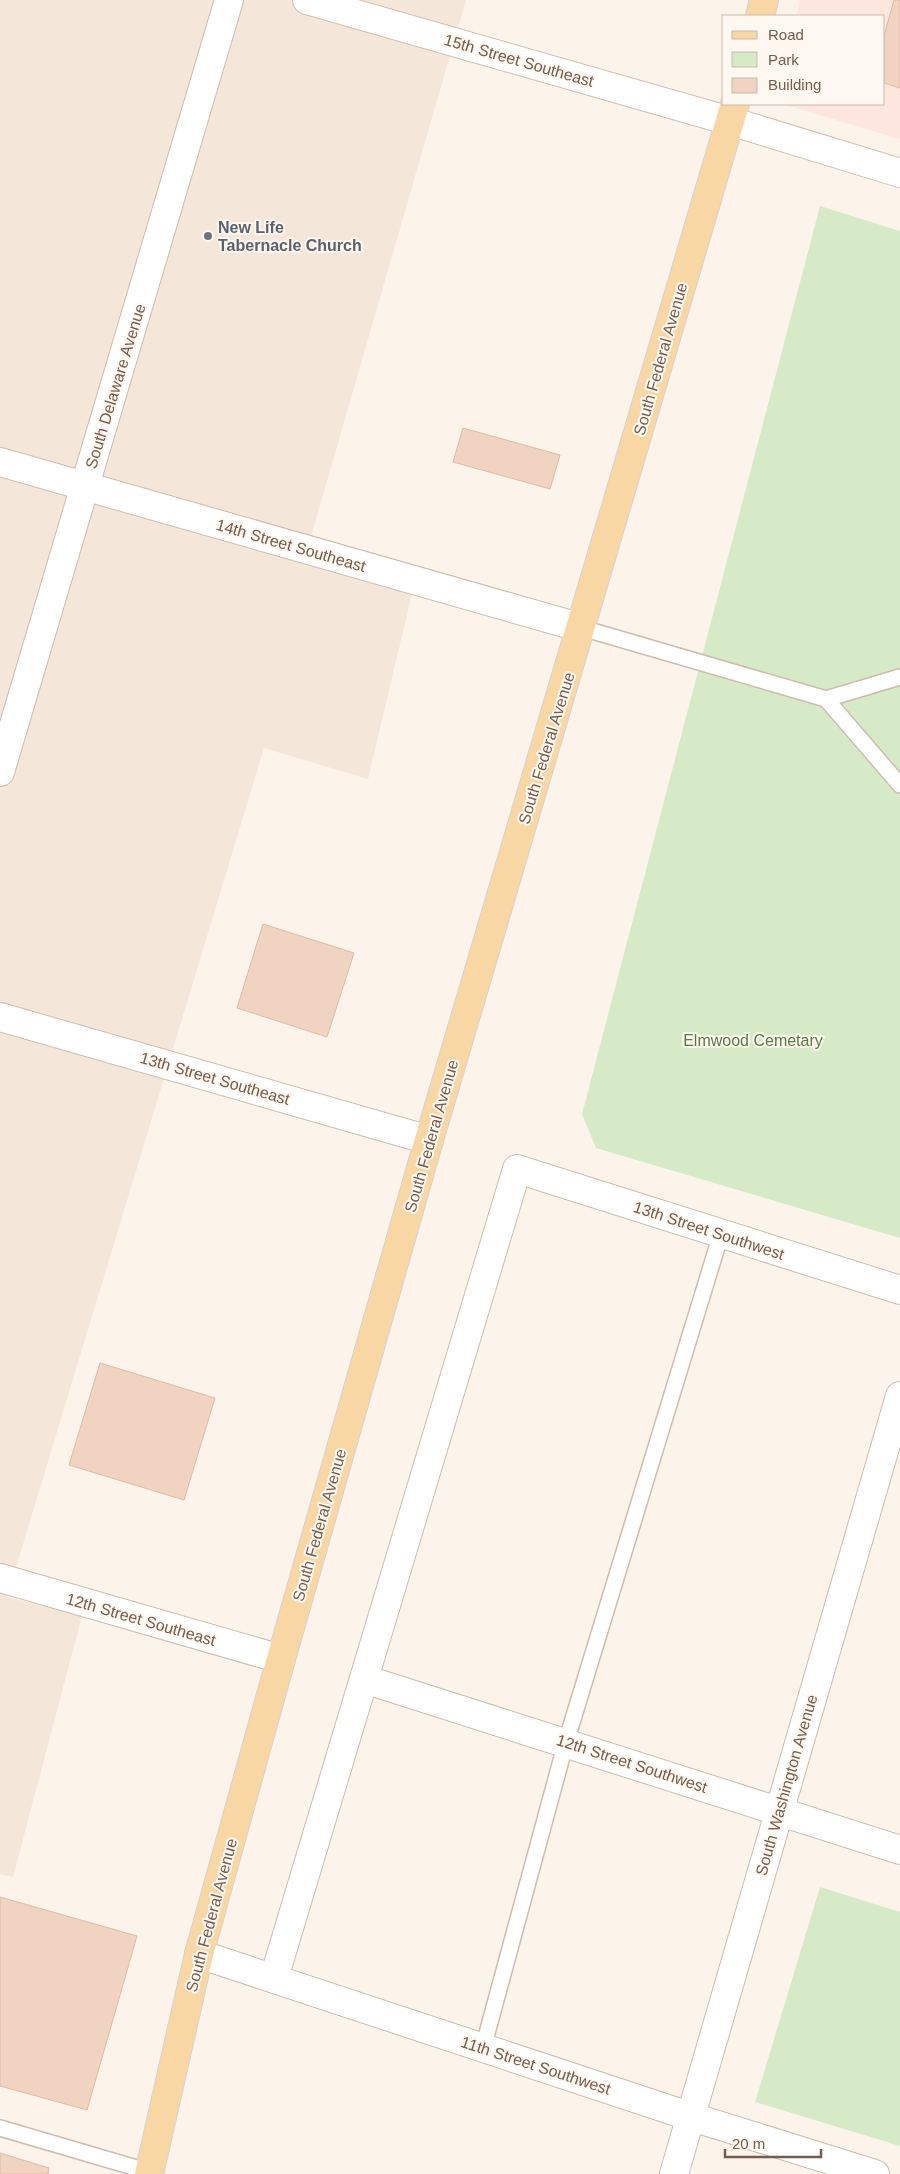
<svg xmlns="http://www.w3.org/2000/svg" width="900" height="2174" font-family="Helvetica,sans-serif">
  <rect width="100%" height="100%" fill="#fcf4ea"/>
  <path fill="#f4e6d8" d="M0,0H466L310,540L418,568L368,779L264,748L7,1597L82,1616L13,1877L0,1874Z"/>
  <path fill="#fce6de" d="M801,0H900V139L782,104H884V16H796Z"/>
  <path fill="#d7eac7" d="M820,206L900,231V1238L596,1148L582,1114Z
    M820,1887L900,1912V2146L755,2102Z"/>
  <path fill="#f1d3c2" stroke="#e4b9a2" d="M894,0H900V88L884,83V36Z
    M463,428L560,455L550,489L453,462Z
    M263,924L354,953L327,1037L237,1008Z
    M100,1363L215,1398L184,1500L69,1465Z
    M0,1897L137,1936L87,2110L0,2086Z
    M0,2153L49,2168L48,2174H0Z"/>
  <g fill="none" stroke-linecap="round" stroke-linejoin="round">
    <defs>
      <path id="lane" d="M582,628L826,699
        M900,677L826,699L900,785
        M483,2048L566,1742L721,1234
        M0,2128L150,2172"/>
      <path id="street" d="M0,462L582,628
        M0,772L229,0
        M0,1017L429,1140
        M0,1578L281,1659
        M364,1679L900,1850
        M199,1954L692,2117L875,2174
        M274,1978L517,1169L900,1290
        M674,2174L900,1396"/>
      <path id="secondary" d="M307,0L730,121L900,173"/>
      <path id="primary" d="M760,16L764,0
        M149,2174L199,1954L281,1659L429,1140L735,104"/>
    </defs>
    <use href="#lane" stroke="#cebcaf" stroke-width="18"/>
    <use href="#street" stroke="#cebcaf" stroke-width="30"/>
    <use href="#secondary" stroke="#d4beaf" stroke-width="30"/>
    <use href="#primary" stroke="#d9d1cd" stroke-width="30"/>
    <use href="#lane" stroke="#fff" stroke-width="15"/>
    <use href="#street" stroke="#fff" stroke-width="28"/>
    <use href="#secondary" stroke="#fff" stroke-width="28"/>
    <use href="#primary" stroke="#f9d7a4" stroke-width="28"/>
  </g>
  <circle fill="#6b7280" stroke="#fff8f0" stroke-width="2" cx="208" cy="236" r="5"/>
  <g text-anchor="middle" stroke-width="4" stroke-linejoin="round" paint-order="stroke">
    <g font-size="16" fill="#775b4d" stroke="#fff8f0">
      <text transform="translate(519 60) rotate(16)" y="6">15th Street Southeast</text>
      <text transform="translate(660 359) rotate(-74)" y="6">South Federal Avenue</text>
      <text transform="translate(115 386) rotate(-73)" y="6">South Delaware Avenue</text>
      <text transform="translate(291 545) rotate(16)" y="6">14th Street Southeast</text>
      <text transform="translate(546 748) rotate(-73)" y="6">South Federal Avenue</text>
      <text transform="translate(215 1078) rotate(16)" y="6">13th Street Southeast</text>
      <text transform="translate(431 1136) rotate(-74)" y="6">South Federal Avenue</text>
      <text transform="translate(709 1230) rotate(18)" y="6">13th Street Southwest</text>
      <text transform="translate(319 1525) rotate(-74)" y="6">South Federal Avenue</text>
      <text transform="translate(141 1619) rotate(16)" y="6">12th Street Southeast</text>
      <text transform="translate(632 1763) rotate(18)" y="6">12th Street Southwest</text>
      <text transform="translate(786 1785) rotate(-74)" y="6">South Washington Avenue</text>
      <text transform="translate(211 1915) rotate(-75)" y="6">South Federal Avenue</text>
      <text transform="translate(536 2065) rotate(18)" y="6">11th Street Southwest</text>
    </g>
    <g font-size="16" font-weight="bold" fill="#5b616d" stroke="#fff8f0" text-anchor="start">
      <text x="218" y="233">New Life<tspan x="218" dy="18">Tabernacle Church</tspan></text>
    </g>
    <g font-size="16" fill="#577c45" stroke="#fff8f0">
      <text x="753" y="1046">Elmwood Cemetary</text>
    </g>
  </g>
  <rect x="722" y="15" width="162" height="90" fill="#fff8f0" stroke="#c9b9af"/>
  <rect x="732" y="31" width="25" height="8" fill="#f9d7a4" stroke="#c9b9af"/>
  <text x="768" y="40" font-size="15" fill="#775b4d">Road</text>
  <rect x="732" y="52" width="25" height="15" fill="#d7eac7" stroke="#c9b9af"/>
  <text x="768" y="65" font-size="15" fill="#775b4d">Park</text>
  <rect x="732" y="78" width="25" height="15" fill="#f1d3c2" stroke="#c9b9af"/>
  <text x="768" y="90" font-size="15" fill="#775b4d">Building</text>
  <path d="M725 2149v8h96v-8" fill="none" stroke="#775b4d" stroke-width="2.5"/>
  <text x="732" y="2149" font-size="15" fill="#775b4d" stroke="#fff8f0" stroke-width="4" paint-order="stroke">20 m</text>
</svg>
